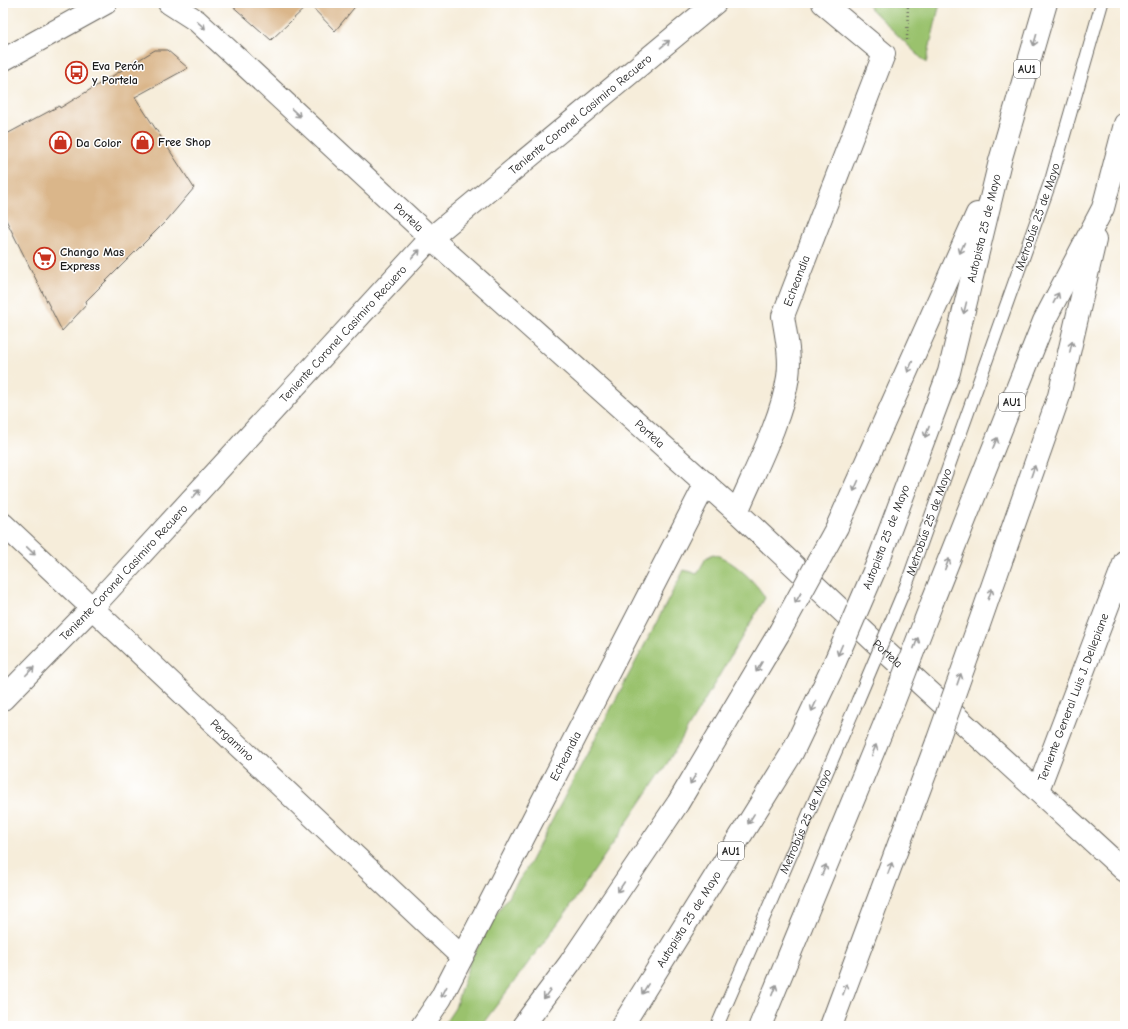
<svg xmlns="http://www.w3.org/2000/svg" width="1128" height="1029" font-family="'Comic Neue',sans-serif">
  <rect width="100%" height="100%" fill="#fff"/>
  <filter id="ink" filterUnits="userSpaceOnUse"><feTurbulence type="fractalNoise" baseFrequency=".025" numOctaves="2"/><feDisplacementMap in="SourceGraphic" scale="8" xChannelSelector="R" yChannelSelector="G"/><feConvolveMatrix kernelMatrix="1 2 1 2 8 2 1 2 1" color-interpolation-filters="sRGB"/></filter>
  <filter id="wash" filterUnits="userSpaceOnUse"><feTurbulence type="fractalNoise" baseFrequency=".012" numOctaves="4" result="noise"/><feDisplacementMap in="SourceGraphic" scale="16" xChannelSelector="R" yChannelSelector="G"/><feGaussianBlur stdDeviation="0.9" result="paint"/><feColorMatrix in="noise" values="0 0 0 0 0 0 0 0 0 0 0 0 0 0 0 0 0 1.4 0 .05"/><feComposite in="paint" operator="in"/></filter>
  <g filter="url(#wash)">
    <rect width="100%" height="100%" fill="#f6edda"/>
    <path fill="#9ac26d" stroke="#5b6f44" d="M865,3H940L926,63Z
      M713,554C730,558 757,582 765,598L668,762L567,911L481,1026H443L455,1008L470,961L493,919L527,868L684,570L697,574L706,558Z"/>
    <g id="blocks">
      <path fill="#dab68a" d="M229,3H358L335,31L309,4L271,40Z
        M155,50H167L188,68L135,97L194,188L167,220L86,301L87,304L62,331L3,214V136L59,106L60,108Z"/>
    </g>
  </g>
  <g filter="url(#ink)">
    <use href="#blocks" fill-opacity="0" stroke="#68655e" stroke-width="1"/>
    <g fill="none" stroke-linecap="round" stroke-linejoin="round">
      <defs>
        <g id="lane">
          <path id="s1" d="M906,586L1052,177L1102,3"/>
          <path id="s2" d="M717,1026L858,700"/>
        </g>
        <g id="street">
          <path id="s3" d="M169,3L197,21L431,238L737,512L875,642L1125,871"/>
          <path id="s4" d="M737,512C754,472 782,419 788,377C791,357 786,336 783,316L884,54L823,3"/>
          <path id="s5" d="M3,524L462,957"/>
          <path id="s6" d="M3,699L92,608L431,238L715,3"/>
          <path id="s7" d="M1038,790L1125,561"/>
          <path id="s8" d="M422,1026L441,998L706,483"/>
        </g>
        <path id="secondary" d="M3,60L106,3"/>
        <g id="highway">
          <path d="M837,527L977,214"/>
          <path id="s9" d="M878,562L949,372L1000,161L1046,3"/>
          <path d="M933,600L1044,321L1103,208L1125,124"/>
          <path d="M977,630L1059,396L1095,240"/>
          <path d="M523,1026L570,963L678,803L779,633"/>
          <path id="s10" d="M622,1026L792,753L831,671"/>
          <path d="M760,1026L892,706"/>
          <path d="M831,1026L937,742"/>
        </g>
      </defs>
      <use href="#lane" stroke="#68655e" stroke-width="14"/>
      <use href="#street" stroke="#68655e" stroke-width="24"/>
      <use href="#secondary" stroke="#68655e" stroke-width="24"/>
      <use href="#highway" stroke="#68655e" stroke-width="24"/>
      <path stroke="#68655e" stroke-width="2.5" stroke-dasharray="1 3" stroke-linecap="butt" d="M907,40L908,3"/>
      <use href="#lane" stroke="#fff" stroke-width="12"/>
      <use href="#street" stroke="#fff" stroke-width="22"/>
      <use href="#secondary" stroke="#fff" stroke-width="22"/>
      <use href="#highway" stroke="#fff" stroke-width="22"/>
      <defs>
        <path id="lane-bridge" d="M858,700L906,586"/>
        <path id="highway-bridge" d="M779,633L837,527
          M831,671L878,562
          M892,706L933,600
          M937,742L977,630"/>
      </defs>
      <use href="#lane-bridge" stroke="#68655e" stroke-width="14" stroke-linecap="butt"/>
      <use href="#highway-bridge" stroke="#68655e" stroke-width="24" stroke-linecap="butt"/>
      <use href="#lane-bridge" stroke="#fff" stroke-width="12"/>
      <use href="#highway-bridge" stroke="#fff" stroke-width="22"/>
    </g>
    <defs><path id="oneway-shaft" d="M-6 0H5M1.5-3L5.5 0L1.5 3" fill="none" stroke-width="1.6" stroke-linecap="round" stroke-linejoin="round"/></defs>
    <g stroke="#999">
      <use href="#oneway-shaft" transform="translate(201 25) rotate(42)"/>
      <use href="#oneway-shaft" transform="translate(1035 40) rotate(106)"/>
      <use href="#oneway-shaft" transform="translate(665 44) rotate(-40)"/>
      <use href="#oneway-shaft" transform="translate(296 113) rotate(43)"/>
      <use href="#oneway-shaft" transform="translate(962 248) rotate(114)"/>
      <use href="#oneway-shaft" transform="translate(416 254) rotate(-47)"/>
      <use href="#oneway-shaft" transform="translate(1056 298) rotate(-63)"/>
      <use href="#oneway-shaft" transform="translate(965 308) rotate(104)"/>
      <use href="#oneway-shaft" transform="translate(1071 347) rotate(-77)"/>
      <use href="#oneway-shaft" transform="translate(910 367) rotate(114)"/>
      <use href="#oneway-shaft" transform="translate(927 432) rotate(111)"/>
      <use href="#oneway-shaft" transform="translate(995 443) rotate(-68)"/>
      <use href="#oneway-shaft" transform="translate(1033 471) rotate(-71)"/>
      <use href="#oneway-shaft" transform="translate(856 486) rotate(114)"/>
      <use href="#oneway-shaft" transform="translate(196 494) rotate(-47)"/>
      <use href="#oneway-shaft" transform="translate(31 551) rotate(44)"/>
      <use href="#oneway-shaft" transform="translate(947 564) rotate(-68)"/>
      <use href="#oneway-shaft" transform="translate(990 594) rotate(-71)"/>
      <use href="#oneway-shaft" transform="translate(798 598) rotate(119)"/>
      <use href="#oneway-shaft" transform="translate(916 643) rotate(-69)"/>
      <use href="#oneway-shaft" transform="translate(840 650) rotate(113)"/>
      <use href="#oneway-shaft" transform="translate(759 667) rotate(121)"/>
      <use href="#oneway-shaft" transform="translate(30 671) rotate(-46)"/>
      <use href="#oneway-shaft" transform="translate(959 679) rotate(-71)"/>
      <use href="#oneway-shaft" transform="translate(814 706) rotate(115)"/>
      <use href="#oneway-shaft" transform="translate(874 750) rotate(-68)"/>
      <use href="#oneway-shaft" transform="translate(693 779) rotate(121)"/>
      <use href="#oneway-shaft" transform="translate(751 819) rotate(122)"/>
      <use href="#oneway-shaft" transform="translate(890 868) rotate(-70)"/>
      <use href="#oneway-shaft" transform="translate(824 870) rotate(-68)"/>
      <use href="#oneway-shaft" transform="translate(621 887) rotate(124)"/>
      <use href="#oneway-shaft" transform="translate(645 989) rotate(122)"/>
      <use href="#oneway-shaft" transform="translate(845 989) rotate(-70)"/>
      <use href="#oneway-shaft" transform="translate(774 990) rotate(-68)"/>
      <use href="#oneway-shaft" transform="translate(444 992) rotate(117)"/>
      <use href="#oneway-shaft" transform="translate(547 994) rotate(126)"/>
    </g>
  </g>
  <defs>
    <symbol id="bus-ring" viewBox="-11 -11 22 22"><circle r="9.5" fill="#fff" stroke="#c8321e" stroke-width="1.5"/><path d="M-5-6H5V4H4V6H2V4H-2V6H-4V4H-5ZM-3.5-4V0h7V-4ZM-3.5 1.2v1.5H-2V1.2ZM2 1.2v1.5H3.5V1.2Z" fill="#c8321e"/></symbol>
    <symbol id="shop-ring" viewBox="-11 -11 22 22"><circle r="9.5" fill="#fff" stroke="#c8321e" stroke-width="1.5"/><path d="M-5-2.5h2.3a2.7 3.5 0 0 1 5.4 0H5L5.5 6h-11ZM-1.5-2.5h3a1.5 2.3 0 0 0-3 0Z" fill="#c8321e"/></symbol>
    <symbol id="supermarket-ring" viewBox="-11 -11 22 22"><circle r="9.5" fill="#fff" stroke="#c8321e" stroke-width="1.5"/><path d="M-6-5.5h2.5l.6 2H6L4.5 2H-2.5L-4.4-4H-6ZM-1.5 3.2a1.3 1.3 0 1 0 .1 0ZM3 3.2a1.3 1.3 0 1 0 .1 0Z" fill="#c8321e"/></symbol>
  </defs>
  <g fill-rule="evenodd">
    <use href="#bus-ring" x="64" y="60" width="25" height="25"/>
    <use href="#shop-ring" x="130" y="130" width="25" height="25"/>
    <use href="#shop-ring" x="48" y="130" width="25" height="25"/>
    <use href="#supermarket-ring" x="32" y="246" width="25" height="25"/>
  </g>
  <g text-anchor="middle" stroke-width="3" stroke-linejoin="round" paint-order="stroke">
    <g fill="#fff" stroke="#606060" stroke-width="1">
      <rect x="1014" y="60" width="26" height="18" rx="3"/>
      <rect x="999" y="393" width="26" height="18" rx="3"/>
      <rect x="718" y="842" width="26" height="18" rx="3"/>
    </g>
    <g font-size="11" font-weight="bold" fill="#1c1c1c">
      <text x="1027" y="73">AU1</text>
      <text x="1012" y="406">AU1</text>
      <text x="731" y="855">AU1</text>
    </g>
    <g font-size="12" font-weight="bold" fill="#1c1c1c" stroke="#fff" text-anchor="start">
      <text x="92" y="70">Eva Perón<tspan x="92" dy="14">y Portela</tspan></text>
      <text x="158" y="146">Free Shop</text>
      <text x="76" y="147">Da Color</text>
      <text x="60" y="256">Chango Mas<tspan x="60" dy="14">Express</tspan></text>
    </g>
    <g font-size="12" fill="#1c1c1c" stroke="#fff">
      <text dy="4" stroke="none"><textPath href="#s6" startOffset="823">Teniente Coronel Casimiro Recuero</textPath></text>
      <text dy="4" stroke="none"><textPath href="#s3" startOffset="322">Portela</textPath></text>
      <text dy="4" stroke="none"><textPath href="#s1" startOffset="392">Metrobús 25 de Mayo</textPath></text>
      <text dy="4" stroke="none"><textPath href="#s9" startOffset="351">Autopista 25 de Mayo</textPath></text>
      <text dy="4" stroke="none"><textPath href="#s4" startOffset="244">Echeandia</textPath></text>
      <text dy="4" stroke="none"><textPath href="#s6" startOffset="499">Teniente Coronel Casimiro Recuero</textPath></text>
      <text dy="4" stroke="none"><textPath href="#s3" startOffset="646">Portela</textPath></text>
      <text dy="4" stroke="none"><textPath href="#s1" startOffset="68">Metrobús 25 de Mayo</textPath></text>
      <text transform="translate(886 537) rotate(-69)" y="4">Autopista 25 de Mayo</text>
      <text dy="4" stroke="none"><textPath href="#s6" startOffset="175">Teniente Coronel Casimiro Recuero</textPath></text>
      <text dy="4" stroke="none"><textPath href="#s3" startOffset="970">Portela</textPath></text>
      <text dy="4" stroke="none"><textPath href="#s7" startOffset="99">Teniente General Luis J. Dellepiane</textPath></text>
      <text dy="4" stroke="none"><textPath href="#s5" startOffset="315">Pergamino</textPath></text>
      <text dy="4" stroke="none"><textPath href="#s8" startOffset="306">Echeandia</textPath></text>
      <text dy="4" stroke="none"><textPath href="#s2" startOffset="223">Metrobús 25 de Mayo</textPath></text>
      <text dy="4" stroke="none"><textPath href="#s10" startOffset="126">Autopista 25 de Mayo</textPath></text>
    </g>
  </g>
  <rect width="1128" height="1029" fill="none" stroke="#fff" stroke-width="16"/>
</svg>
